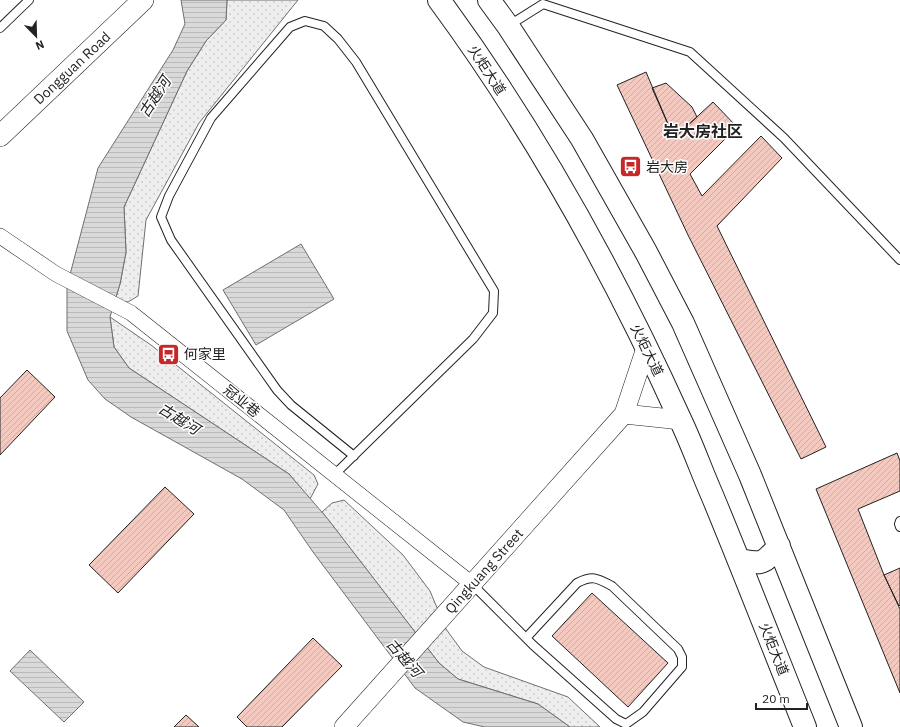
<svg xmlns="http://www.w3.org/2000/svg" width="900" height="727" font-family="'IBM Plex Sans','Noto Sans SC',sans-serif">
  <defs>
    <pattern id="grass-dots" width="8" height="8" patternUnits="userSpaceOnUse"><rect width="8" height="8" fill="#eee"/><path d="M2 2h.1M6 6h.1" fill="none" stroke="#ccc" stroke-width="1.8" stroke-linecap="round"/></pattern>
    <pattern id="water-rules" width="6" height="5" patternUnits="userSpaceOnUse"><rect width="6" height="5" fill="#d9d9d9"/><path d="M0 2.5h6" fill="none" stroke="#bababa"/></pattern>
    <pattern id="building-hatch" width="6" height="6" patternUnits="userSpaceOnUse"><rect width="6" height="6" fill="#f3c9c0"/><path d="M-1 1l2-2M0 6l6-6M5 7l2-2" fill="none" stroke="#d0aca5"/></pattern>
  </defs>
  <rect width="100%" height="100%" fill="#fff"/>
  <path fill="url(#grass-dots)" stroke="#6f6f6f" d="M227,0H298L199,123L146,220L138,296L128,302L115,300L120,284L126,252L124,207L187,71L206,41L226,20Z
    M110,317L151,345L314,475L318,484L310,499L289,474L129,368L114,347Z
    M344,500L403,555L430,591L446,629L462,651L484,667L568,697L600,727H570L538,704L458,679L439,663L322,512L332,503Z"/>
  <path fill="url(#water-rules)" stroke="#6f6f6f" d="M181,0H227L226,20L206,41L187,71L124,207L126,252L120,284L110,317L114,347L129,368L289,474L327,518L439,663L458,679L538,704L570,727H485L463,722L415,688L313,552L284,510L242,479L131,417L105,399L88,380L67,331V286L98,168L173,50L185,24Z
    M301,244L334,299L256,345L223,290Z
    M30,650L84,702L64,722L10,671Z"/>
  <path fill="url(#building-hatch)" stroke="#222" d="M646,72L674,138L713,102L737,127L690,174L702,196L761,136L782,158L717,226L826,447L801,459L688,235L617,85Z
    M666,83L692,107L697,117L674,138L652,88Z
    M27,370L55,397L0,455V398Z
    M897,453L900,461V491L858,509L884,575L900,609V693L816,489Z
    M165,487L194,514L118,593L89,565Z
    M900,568V605L899,606L884,575Z
    M592,593L668,663L628,707L552,636Z
    M313,638L342,666L282,727H247L237,717Z
    M186,715L199,727H174Z"/>
  <g fill="none" stroke-linecap="round" stroke-linejoin="round">
    <defs>
      <path id="service" d="M508,26L543,4L690,52L784,138L900,260
        M0,28L29,0
        M334,475L473,339L493,313L494,291L356,62L338,39L324,26L305,21L290,27L211,118L169,196L161,217L171,240L277,390L291,405L354,456
        M900,521L899,524L900,527
        M472,584L533,645L616,719L626,724L643,712L682,667V657L678,649L612,586C597,578 593,575 577,583L526,638"/>
      <path id="minor" d="M0,236L56,274L131,313L472,584"/>
      <path id="tertiary" d="M624,414L681,420
        M344,727L624,414L646,348"/>
      <path id="secondary" d="M0,136L143,0"/>
      <path id="primary" d="M439,0C534,129 614,273 680,419C692,444 701,470 712,495C744,572 774,650 805,727
        M489,0L508,26L582,139L646,252L683,323L750,475L851,727
        M739,560C763,564 762,565 779,546"/>
    </defs>
    <use href="#service" stroke="#222" stroke-width="10"/>
    <use href="#minor" stroke="#222" stroke-width="16"/>
    <use href="#tertiary" stroke="#222" stroke-width="20"/>
    <use href="#secondary" stroke="#222" stroke-width="22"/>
    <use href="#primary" stroke="#222" stroke-width="24"/>
    <use href="#service" stroke="#fff" stroke-width="8"/>
    <use href="#minor" stroke="#fff" stroke-width="15"/>
    <use href="#tertiary" stroke="#fff" stroke-width="19"/>
    <use href="#secondary" stroke="#fff" stroke-width="21"/>
    <use href="#primary" stroke="#fff" stroke-width="22"/>
  </g>
  <defs>
    <symbol id="bus-square" viewBox="-11 -11 22 22"><rect x="-9" y="-9" width="18" height="18" rx="4" fill="#c62828" stroke="#fff"/><path d="M-5-6H5V4H4V6H2V4H-2V6H-4V4H-5ZM-3.5-4V0h7V-4ZM-3.5 1.2v1.5H-2V1.2ZM2 1.2v1.5H3.5V1.2Z" fill="#fff"/></symbol>
  </defs>
  <g fill-rule="evenodd">
    <use href="#bus-square" x="618" y="154" width="25" height="25"/>
    <use href="#bus-square" x="156" y="342" width="25" height="25"/>
  </g>
  <g text-anchor="middle" stroke-width="3" stroke-linejoin="round" paint-order="stroke">
    <g font-size="14" fill="#222" stroke="#fff">
      <text transform="translate(72 68) rotate(-43)" y="5">Dongguan Road</text>
      <text transform="translate(487 70) rotate(57)" y="5">火炬大道</text>
      <text transform="translate(647 350) rotate(64)" y="5">火炬大道</text>
      <text transform="translate(242 401) rotate(39)" y="5">冠业巷</text>
      <text transform="translate(484 571) rotate(-48)" y="5">Qingkuang Street</text>
      <text transform="translate(774 649) rotate(68)" y="5">火炬大道</text>
    </g>
    <g font-size="14" fill="#222" stroke="#fff" text-anchor="start">
      <text x="646" y="172">岩大房</text>
      <text x="184" y="359">何家里</text>
    </g>
    <g font-size="15" font-style="italic" fill="#222" stroke="#fff">
      <text transform="translate(155 97) rotate(-57)" y="5">古越河</text>
      <text transform="translate(179 419) rotate(32)" y="5">古越河</text>
      <text transform="translate(404 658) rotate(49)" y="5">古越河</text>
    </g>
    <g font-size="16" font-weight="bold" fill="#222" stroke="#fff">
      <text x="703" y="137">岩大房社区</text>
    </g>
  </g>
  <g transform="translate(36 36) rotate(157)" stroke="#ffffff" stroke-width="3" paint-order="stroke">
  <path d="M0-3L7 15L0 10L-7 15Z" fill="#222222"/>
  <text y="-6" font-size="11" font-weight="bold" text-anchor="middle" fill="#222222">N</text>
  </g>
  <path d="M756 703v6h51v-6" fill="none" stroke="#222222" stroke-width="2"/>
  <text x="762" y="703" font-size="12" fill="#222222" stroke="#ffffff" stroke-width="3" paint-order="stroke">20 m</text>
</svg>
